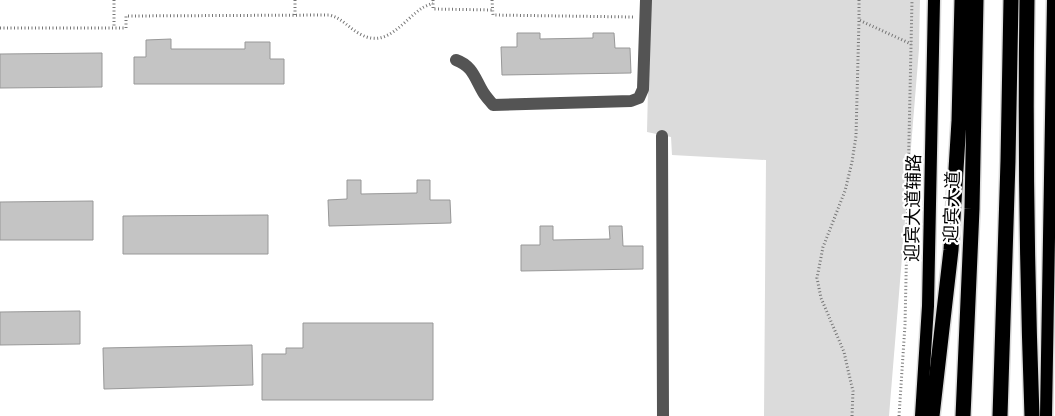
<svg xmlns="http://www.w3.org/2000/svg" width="1055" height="416" font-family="'Noto Sans','Noto Sans SC',sans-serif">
  <rect width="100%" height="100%" fill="#fff"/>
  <path fill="#dbdbdb" d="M650,0H920L919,49L889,416H764L766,160L672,155L671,137L647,132Z"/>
  <path fill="#c4c4c4" stroke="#989898" d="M517,33H540V39L593,38V33H614L615,48H630L631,73L502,75L501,47H517Z
    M171,39V49H245V42H270V59H284V84H134V57H146V40Z
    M102,53V87L0,88V54Z
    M347,180H361V194L417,193V180H430V200H450L451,223L329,226L328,200L347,199Z
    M93,201V240H0V202Z
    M268,215V254H123V216Z
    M540,226H553V240L610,239L609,226H622L623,246H643V269L521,271V245H540Z
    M80,311V344L0,345V312Z
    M303,323H433V400H262V354H286V348H303Z
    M252,345L253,385L104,389L103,348Z"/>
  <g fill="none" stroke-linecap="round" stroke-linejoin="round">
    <defs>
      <path id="major" d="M921,416L928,306L934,0
        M1046,416L1053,0"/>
      <path id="highway" d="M1027,0C1025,139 1027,277 1032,416
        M932,416L951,250L959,121L962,0
        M963,416L972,209L976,0
        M1000,416L1008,161L1011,0"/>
    </defs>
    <use href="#major" stroke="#dbdbdb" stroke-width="15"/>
    <use href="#highway" stroke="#dbdbdb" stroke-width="18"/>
    <path stroke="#767676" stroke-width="3" stroke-dasharray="1 2.5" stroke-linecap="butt" d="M114,0V28
      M295,0V15
      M433,0V9L493,10
      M492,0L493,15L633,17
      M859,0V20L911,44
      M0,28H126V16L329,15C343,18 349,29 362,35C387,48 404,20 422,8C425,6 429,5 433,3
      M852,416L853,391L848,370L844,352L821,298L817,278L823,247L845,191L852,162L856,136L859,20
      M899,416L905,325L912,0"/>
    <path stroke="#545454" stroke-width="12" d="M456,60C473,66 475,79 483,92C486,97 490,101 493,105L631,101L639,98L643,89L646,0
      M662,136L663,416"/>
    <use href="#major" stroke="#000" stroke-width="12"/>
    <use href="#highway" stroke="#000" stroke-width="15"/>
  </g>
  <g text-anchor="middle" stroke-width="4.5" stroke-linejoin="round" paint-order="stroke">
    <g font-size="18" fill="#000" stroke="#fff">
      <text transform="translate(952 207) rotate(-88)" y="6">迎宾大道</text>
      <text transform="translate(913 208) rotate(-89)" y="6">迎宾大道辅路</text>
    </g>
  </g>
</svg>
